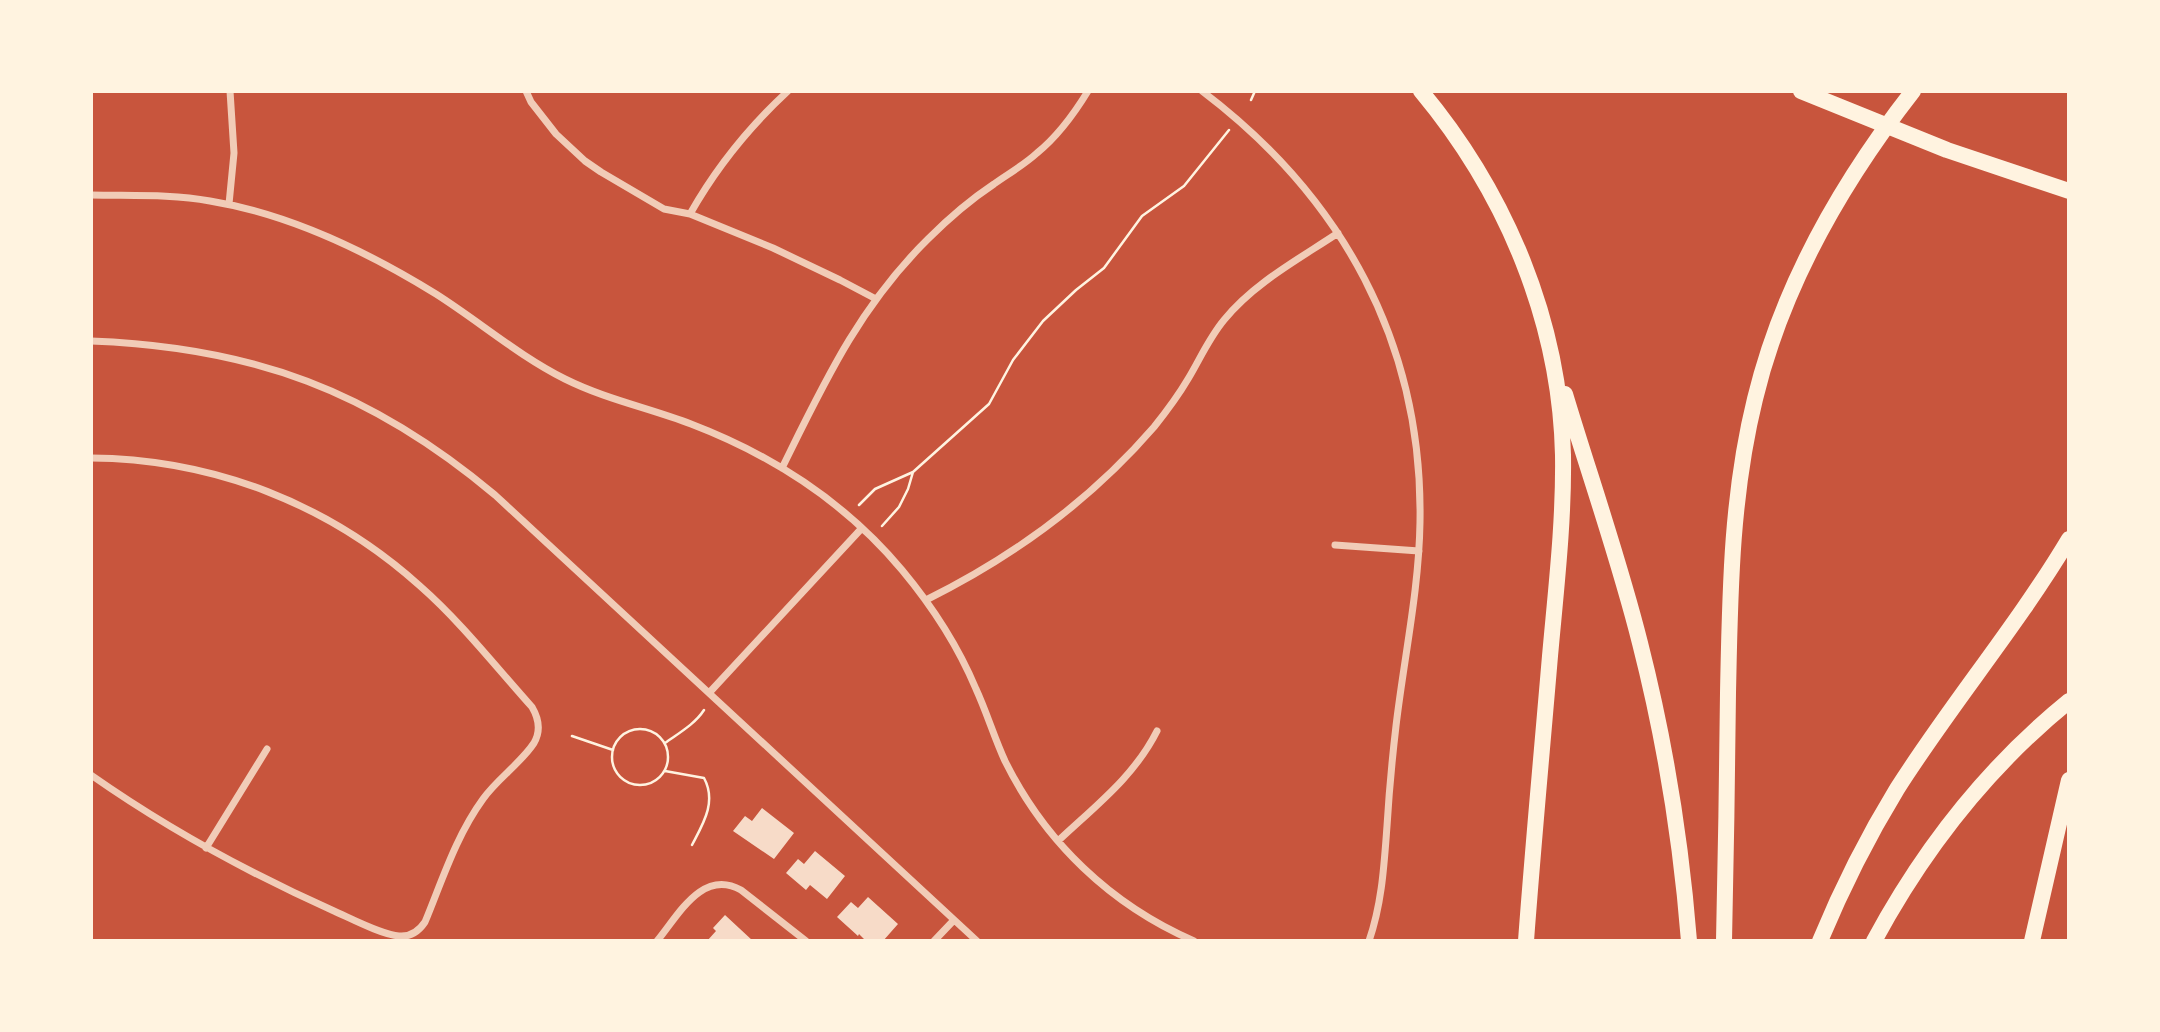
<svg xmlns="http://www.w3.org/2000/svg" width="2160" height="1032" font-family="Overpass,sans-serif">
  <rect width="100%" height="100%" fill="#c8553d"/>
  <path fill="#f7dbc8" d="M762,808L794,833L774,859L733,831L745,816L752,821Z
    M815,851L845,876L827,899L810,885L806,890L786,873L798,859L804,864Z
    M868,897L898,924L883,941H866L859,934L858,936L837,917L851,902L858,908Z
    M725,915L753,941H707L716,931L713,928Z"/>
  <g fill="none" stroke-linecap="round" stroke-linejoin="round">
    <path stroke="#fff3e0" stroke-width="2.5" d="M1251,100L1255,91
      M859,505L875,489L913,472
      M882,526L899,507L908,489L913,472L989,404L1013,360L1043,321L1076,290L1104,268L1142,216L1184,186L1229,130
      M612 757a28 28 0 1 1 56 0a28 28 0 1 1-56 0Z
      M572,736L613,750
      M665,743C679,733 695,724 704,710
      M665,771L704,778C717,802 703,824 692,845"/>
    <path stroke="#f1ccb7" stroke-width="7" d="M526,91L531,102L556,134L585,161L601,172L664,209L690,214L773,248L840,280L876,299
      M1202,91C1342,197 1423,343 1420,522C1419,590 1404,658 1396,726C1392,760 1389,793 1387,826C1384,866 1382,903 1369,941
      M91,195C131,196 171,194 210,201C290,214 368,252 436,294C480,322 519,356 565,379C605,399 649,408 691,424C772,455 846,503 902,570C932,606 958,646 976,689C987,713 994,737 1005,761C1045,842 1111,905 1194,941
      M229,204L234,153L230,91
      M690,214C716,168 749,127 788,91
      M91,341C253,347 371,391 495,495L977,941
      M91,458C214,459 329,504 420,586C461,622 496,667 532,707C539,719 541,731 534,743C521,763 497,779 483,799C456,836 442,881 425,922C419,931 410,937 399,936C382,935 350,918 334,911C249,873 168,829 91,775
      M782,468C824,383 859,307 928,239C948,219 970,200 994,184C1008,174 1024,165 1037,153C1058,136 1074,114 1088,91
      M1335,545L1419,551
      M926,600C1013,557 1090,501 1154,427C1166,412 1178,396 1188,379C1200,359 1209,338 1224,320C1254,283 1299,259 1338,233
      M709,693L862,528
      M1058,841C1094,807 1134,777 1157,731
      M206,848L267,749
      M657,941C678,916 702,868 741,890L806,941
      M934,941L954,920"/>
    <path stroke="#fff3e0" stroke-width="16" d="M1421,91C1506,193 1560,321 1563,455C1564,522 1556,589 1550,656C1542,751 1533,846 1526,941
      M1801,91L1947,150L2069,191
      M1565,394C1590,477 1619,559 1640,643C1665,741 1681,840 1689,941
      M1724,941C1726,858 1727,776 1728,693C1730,593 1731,496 1755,399C1782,287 1842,182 1913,91
      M1820,941C1842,888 1867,838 1897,789C1951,704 2017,626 2069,539
      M1874,941C1923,850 1989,766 2069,701
      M2032,941L2069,780"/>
  </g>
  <rect width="2160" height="1032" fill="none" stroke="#fff3e0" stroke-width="186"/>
</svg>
